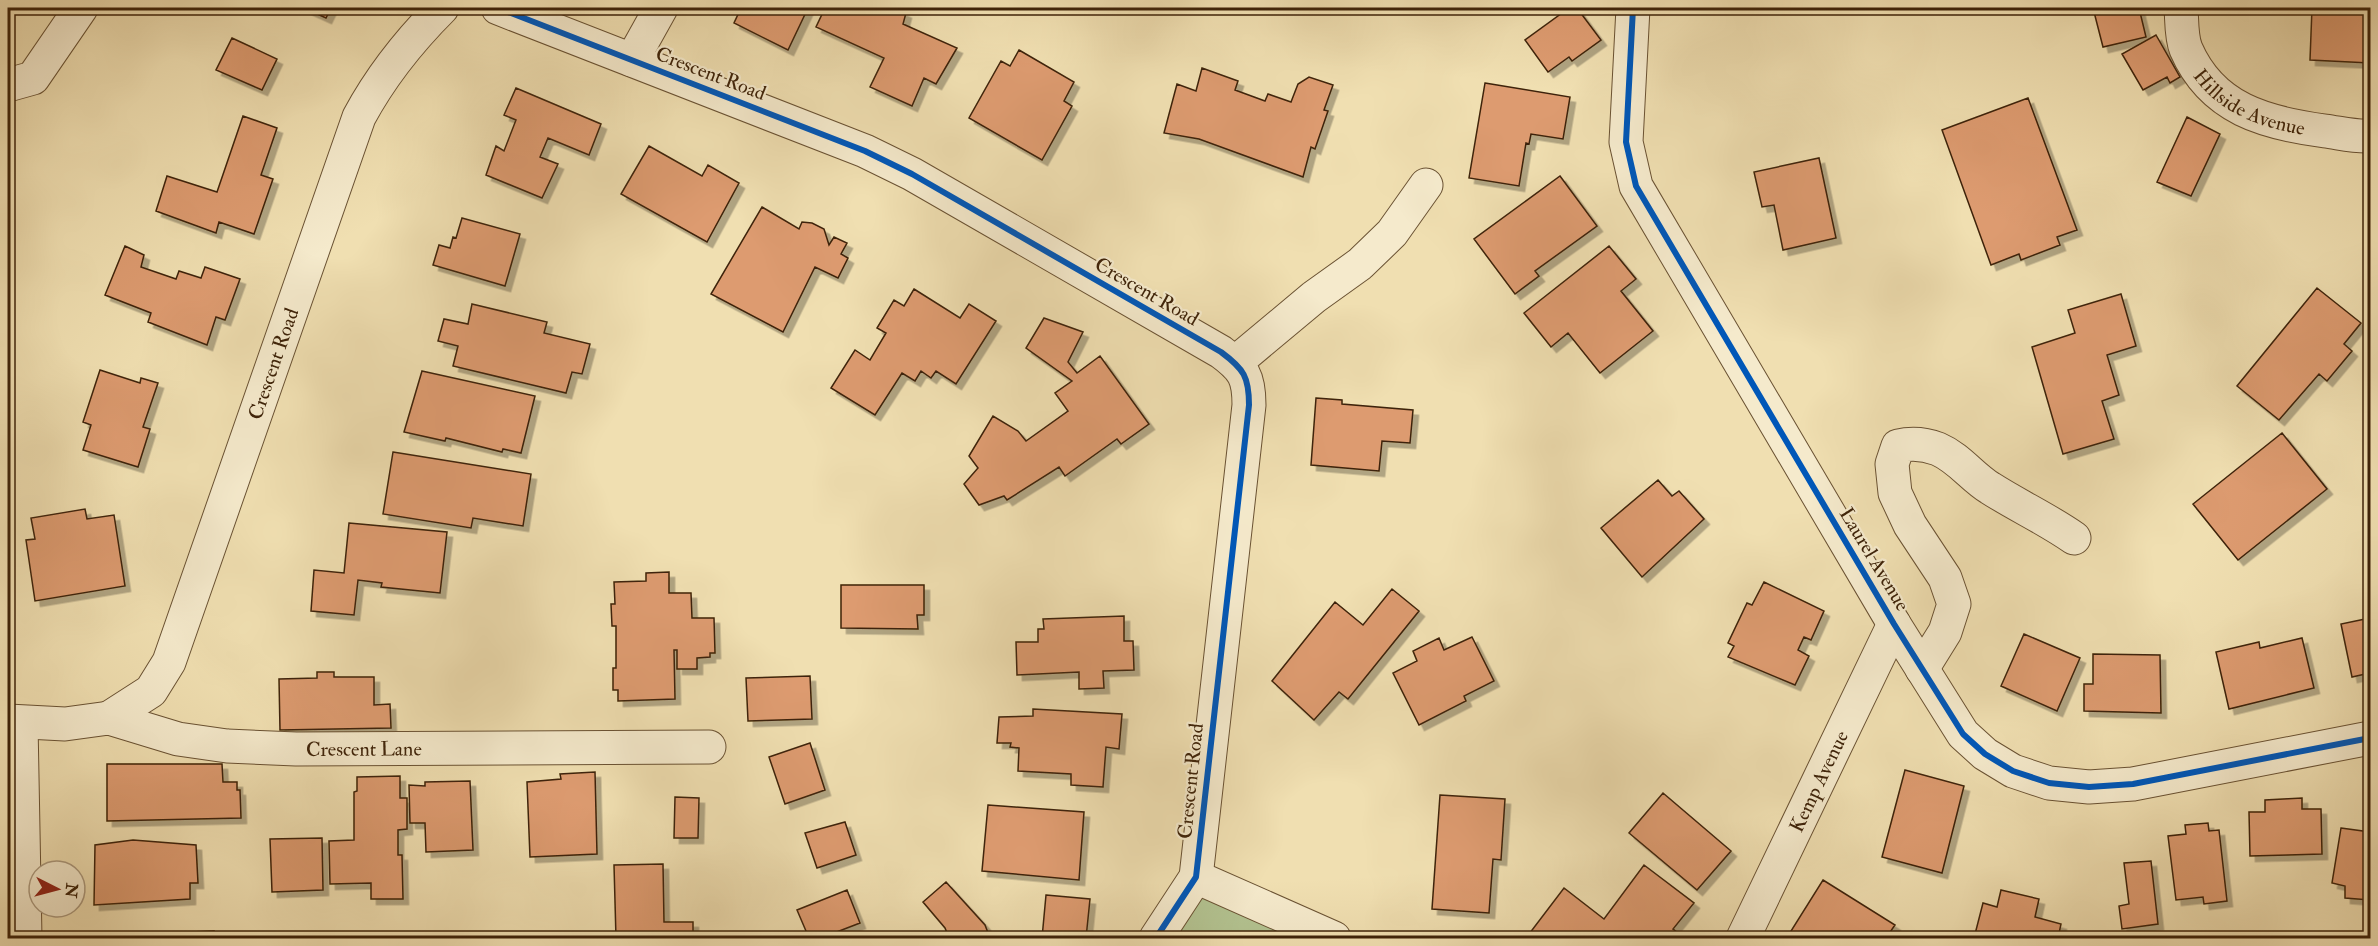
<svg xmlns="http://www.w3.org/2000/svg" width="2378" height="946" font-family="'IM FELL Double Pica',serif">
  <defs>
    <filter id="shadow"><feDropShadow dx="5.5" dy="5.5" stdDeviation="0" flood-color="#0004"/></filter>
  </defs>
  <rect width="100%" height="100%" fill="#f0dfb1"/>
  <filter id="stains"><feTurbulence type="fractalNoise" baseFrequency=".00333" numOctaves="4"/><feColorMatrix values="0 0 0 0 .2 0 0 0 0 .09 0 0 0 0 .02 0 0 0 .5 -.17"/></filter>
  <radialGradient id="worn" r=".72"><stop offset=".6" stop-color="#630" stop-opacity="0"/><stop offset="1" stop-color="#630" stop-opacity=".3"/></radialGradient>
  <path fill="#b3c391" stroke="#78734d" stroke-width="1.5" d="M1196,877L1334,938H1156Z"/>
  <path fill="#dd9b6f" stroke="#3e2309" stroke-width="1.5" filter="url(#shadow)" d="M304,8H331L326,18Z
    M741,8H808L788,50L734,23Z
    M825,8H895L906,13L903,24L957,48L936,84L924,78L912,106L870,87L884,58L816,27Z
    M1569,8H1577L1601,40L1572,61L1569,57L1548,72L1525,40Z
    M2093,8H2139L2146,37L2103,47Z
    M2312,8H2370V63L2310,60Z
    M2156,35L2180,77L2170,83L2167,77L2143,90L2122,54Z
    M232,38L277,59L262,90L216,70Z
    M1019,50L1074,82L1064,101L1072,106L1042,160L969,118L1001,61L1010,66Z
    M1202,68L1238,81L1235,90L1265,101L1268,94L1291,102L1298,84L1309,77L1333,85L1324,110L1328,111L1315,149L1311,147L1303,177L1199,139L1164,133L1177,84L1196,91Z
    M1485,83L1570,97L1563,139L1531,134L1529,144L1526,143L1519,186L1469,178Z
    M516,88L601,124L589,155L548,138L540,157L558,164L542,198L486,175L496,146L504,151L516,120L504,115Z
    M2028,98L2077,230L2057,237L2060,245L2021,260L2019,254L1991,265L1942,130Z
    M243,116L277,128L261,175L273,179L254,234L219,222L216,233L156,211L167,176L217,192Z
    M2187,117L2220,134L2191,196L2157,182Z
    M649,146L702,176L708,165L739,183L707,242L621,194Z
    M1819,158L1836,238L1783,250L1774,205L1762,207L1754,172Z
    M1560,176L1597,226L1535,271L1539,276L1515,294L1474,239Z
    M762,207L799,229L802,222L812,223L824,229L829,245L834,237L847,243L841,254L848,258L838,278L815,267L783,332L711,294Z
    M462,218L520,234L505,286L433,265L439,245L450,248L453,237L456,238Z
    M125,246L144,255L141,267L176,279L179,271L201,278L205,267L240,279L225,320L216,317L207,345L148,322L151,313L105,295Z
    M1609,246L1636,279L1621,291L1653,331L1600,373L1568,333L1551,347L1524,313Z
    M2317,288L2361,323L2344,344L2352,351L2327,381L2319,374L2279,420L2237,386Z
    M914,289L960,318L969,304L996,321L956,384L936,371L931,378L921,371L915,381L902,373L875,415L831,388L855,350L870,360L886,333L877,328L894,300L904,306Z
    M2121,294L2136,346L2107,355L2119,395L2102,401L2114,439L2063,454L2032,347L2075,333L2068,310Z
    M472,304L547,322L544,333L590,344L582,374L572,372L566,393L453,366L458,346L438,341L444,319L468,324Z
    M1044,318L1083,332L1068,362L1077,373L1100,356L1149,424L1121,444L1117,439L1065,476L1059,467L1007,500L1004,496L979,505L964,484L978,468L969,456L993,416L1018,431L1026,441L1068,411L1055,393L1072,381L1026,348Z
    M100,370L140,383L141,378L158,383L143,427L150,429L138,467L83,450L91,425L83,422Z
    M422,371L535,396L521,453L503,449L502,452L446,438L445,441L404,432Z
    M1316,398L1342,400V404L1413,410L1410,443L1382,441L1379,471L1311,465Z
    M2282,433L2327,489L2238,560L2193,504Z
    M393,452L531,474L523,526L473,518L471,528L383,514Z
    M1658,480L1672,496L1679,491L1704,519L1642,577L1601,528Z
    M85,509L87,519L114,515L125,586L35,601L26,540L35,539L31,518Z
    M349,523L447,532L440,593L381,587L382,583L358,580L354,615L311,611L314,570L344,573Z
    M669,572V593H691L692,618H714L715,653H710V657L697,658V669H677V650H674L675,699L618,701V690H613V668H616V626H612L611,604H615L614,582L646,581V573Z
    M1764,582L1824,611L1811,640L1804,637L1798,650L1809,656L1795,685L1728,657L1734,646L1728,643L1747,603L1752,605Z
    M841,585H924V615H917L918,629L841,628Z
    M1392,589L1419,611L1348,699L1339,692L1314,720L1272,681L1335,602L1363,625Z
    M1124,616V641H1133L1134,670L1103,671L1104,688L1079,689V672L1017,675L1016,642H1038V629H1044L1043,619Z
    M2370,618V673L2352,677L2341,624Z
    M2024,634L2080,658L2057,711L2001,686Z
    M1472,637L1494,681L1464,696L1466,701L1419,725L1393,673L1417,661L1413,651L1439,638L1444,650Z
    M2302,638L2314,688L2229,709L2216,652L2259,642L2260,648Z
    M2093,654L2160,655L2161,713L2084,711V684H2093Z
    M317,672H334V677H374V705L390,704L391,728L280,730L279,679L317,678Z
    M810,676L812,719L748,721L746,678Z
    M1033,709L1122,714L1119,749L1106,747L1103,787L1071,785V774L1018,771L1019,748L1010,747L1011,743H997L999,717L1033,716Z
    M810,743L825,790L785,804L769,757Z
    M107,764H222L223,782H237V790H240L241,818L107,821Z
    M1905,770L1964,786L1942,873L1882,857Z
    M595,772L597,854L530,857L527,782L561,779L560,774Z
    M400,776V798H407V829L398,830V855H402L403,899H371V883L330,884L329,841L354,840V792L357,791V777Z
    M470,781L473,850L426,852L425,823H410L409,785L425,786V782Z
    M1663,793L1731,851L1697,890L1629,833Z
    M1440,795L1505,799L1501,860L1493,859L1489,913L1432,909Z
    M675,797L699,798L698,838H674Z
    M2302,798V809H2321L2322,854L2250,856L2249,812H2265V800Z
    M988,805L1084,812L1079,880L982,871Z
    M845,822L856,855L817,868L805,833Z
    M2208,823L2209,831L2219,830L2227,901L2204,904L2203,897L2176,900L2168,836L2186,834L2185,825Z
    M2341,828L2370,832V900L2345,898V886L2332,883Z
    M322,838L323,890L272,892L270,839Z
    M133,840L196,845L198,883H190V899L94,905L95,845Z
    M2151,861L2158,924L2122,929L2119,906L2129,904L2124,863Z
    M663,864L664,922H693V938H616L614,865Z
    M1644,865L1694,903L1673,929L1685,938H1526L1564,888L1604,919Z
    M1823,880L1895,925L1886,938H1802L1791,931Z
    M946,882L985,925L990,938H949L945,928L923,902Z
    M847,890L860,923L821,938H809L797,910Z
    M2001,890L2039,899L2035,917L2061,924L2058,938H1974L1983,903L1997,907Z
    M1046,895L1090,899L1086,938H1042Z
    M214,931V937L241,936V938H140V934Z"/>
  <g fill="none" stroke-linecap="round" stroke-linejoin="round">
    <defs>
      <g id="minor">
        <path d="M498,8L865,151L912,174L1221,352C1244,369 1249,377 1249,405L1196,877L1156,938"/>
        <path d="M1633,8L1626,142L1636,186L1894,624L1963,734L1985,754L2013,771L2049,783L2089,787L2133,784L2370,738"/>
        <path id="s1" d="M2181,8C2182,20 2181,37 2186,49C2212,109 2265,123 2325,131C2340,133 2355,137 2370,136"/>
        <path d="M632,60L661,8"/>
        <path d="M8,85L33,78L81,8"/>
        <path d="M1235,363L1314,297L1360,264L1392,233L1426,185"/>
        <path d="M1922,669L1945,632L1954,604L1945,578L1910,525L1895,493L1892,464L1898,446C1911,443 1925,444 1938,449C1959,458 1972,477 1990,488C2018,506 2047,519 2074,538"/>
        <path id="s2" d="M109,718L151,691L169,662L359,117C381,76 409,41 442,8"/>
        <path id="s3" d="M8,721L65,724L109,718L178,739L227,746L296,749L709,747"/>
        <path d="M21,723L25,938"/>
        <path d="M1196,877L1334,938"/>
        <path id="s4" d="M1743,938L1894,624"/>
      </g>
    </defs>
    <use href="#minor" stroke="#6a5233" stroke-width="35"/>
    <use href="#minor" stroke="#f5eacc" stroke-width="33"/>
    <defs>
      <path id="cycleway" d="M498,8L865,151L912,174L1221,352C1244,369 1249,377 1249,405L1196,877L1156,938
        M1633,8L1626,142L1636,186L1894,624L1963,734L1985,754L2013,771L2049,783L2089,787L2133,784L2370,738"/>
    </defs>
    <use href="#cycleway" stroke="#f5eacc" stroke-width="10"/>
    <use href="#cycleway" stroke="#0057b8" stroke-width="6"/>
  </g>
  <g text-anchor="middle" stroke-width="4.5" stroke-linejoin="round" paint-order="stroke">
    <g font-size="20" fill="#3e2309" stroke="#f5eacc">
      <text transform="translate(711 73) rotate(21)" y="7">Crescent Road</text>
      <text dy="7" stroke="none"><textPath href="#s1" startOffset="129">Hillside Avenue</textPath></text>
      <text transform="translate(1147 291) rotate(30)" y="7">Crescent Road</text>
      <text dy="7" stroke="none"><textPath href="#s2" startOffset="400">Crescent Road</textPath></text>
      <text transform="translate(1875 559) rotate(59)" y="7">Laurel Avenue</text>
      <text dy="7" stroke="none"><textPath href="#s3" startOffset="360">Crescent Lane</textPath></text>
      <text transform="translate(1190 781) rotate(-84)" y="7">Crescent Road</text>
      <text dy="7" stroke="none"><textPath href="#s4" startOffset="174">Kemp Avenue</textPath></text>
    </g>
  </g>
  <rect width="2378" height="946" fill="none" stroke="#f0dfb1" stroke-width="30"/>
  <rect x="9" y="9" width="2360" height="928" fill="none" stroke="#3e2309" stroke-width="3"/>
  <rect x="15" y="15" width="2348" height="916" fill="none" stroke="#3e2309" stroke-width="1.5"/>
  <g transform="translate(57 889) rotate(96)"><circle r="28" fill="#f5eacc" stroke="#ac9a7e" stroke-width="1.5"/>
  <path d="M0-4.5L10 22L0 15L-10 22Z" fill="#8f2418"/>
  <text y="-9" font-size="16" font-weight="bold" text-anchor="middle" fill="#3e2309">N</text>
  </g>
  <rect width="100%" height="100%" filter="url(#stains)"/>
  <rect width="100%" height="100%" fill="url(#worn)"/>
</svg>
